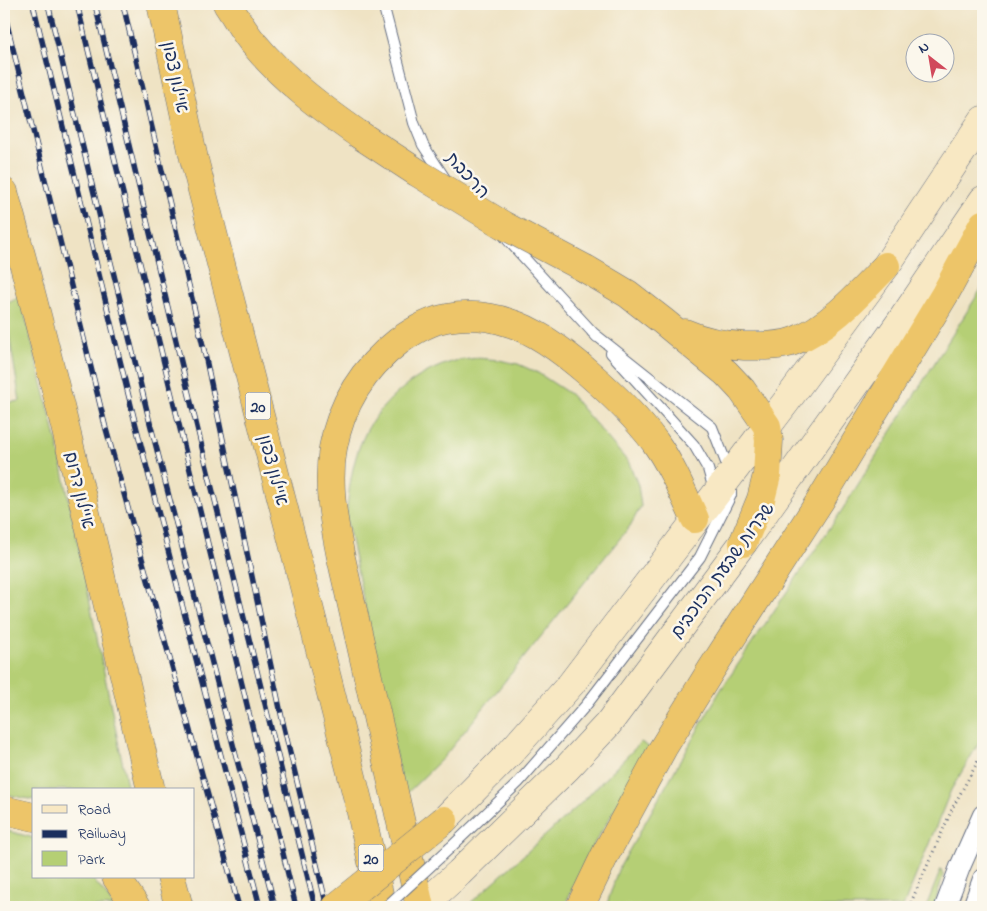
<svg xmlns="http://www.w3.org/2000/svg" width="987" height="911" font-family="'Indie Flower','Playpen Sans Hebrew',sans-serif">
  <rect width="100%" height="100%" fill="#fbf7ec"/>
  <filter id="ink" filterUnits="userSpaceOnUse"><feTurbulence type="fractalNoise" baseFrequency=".02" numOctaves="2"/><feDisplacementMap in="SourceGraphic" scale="10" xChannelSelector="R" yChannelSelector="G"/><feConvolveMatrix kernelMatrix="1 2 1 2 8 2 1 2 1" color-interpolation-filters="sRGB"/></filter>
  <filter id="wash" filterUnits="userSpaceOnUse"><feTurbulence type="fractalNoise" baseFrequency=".0096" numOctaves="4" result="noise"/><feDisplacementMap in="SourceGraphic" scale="20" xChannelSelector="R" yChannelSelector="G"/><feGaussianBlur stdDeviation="1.12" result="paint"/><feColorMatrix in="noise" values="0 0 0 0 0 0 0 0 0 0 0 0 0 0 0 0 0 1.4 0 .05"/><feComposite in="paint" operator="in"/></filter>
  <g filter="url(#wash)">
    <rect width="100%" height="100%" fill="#efe3c4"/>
    <path fill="#b5cf74" stroke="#687f69" d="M983,286V736L951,790L903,907H606L618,870L720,691L842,510Z
      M20,296L58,446L128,790H34V800L4,794V403L20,401L4,304Z
      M477,358L499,360L518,364L538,373L570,394L629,463L638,485L641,506L630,526L443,758L404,796L346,516C349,489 352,459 365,434C382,400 418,371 455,361C462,360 470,359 477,358Z
      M641,742L652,749L589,852L564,907H466L578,806Z
      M4,830L34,838V877H91L106,895L114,907H4Z
      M941,869L943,875L934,907H926Z"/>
  </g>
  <g filter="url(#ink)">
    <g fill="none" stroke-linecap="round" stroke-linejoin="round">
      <defs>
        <path id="lane" d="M383,4L414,123L423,145L446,180
          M505,237L597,337
          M592,332L712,427L729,470
          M611,353L694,445L708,469L714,490
          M450,848L518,783L587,704L700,557L731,495V486"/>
        <path id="street" d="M945,907L960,867L983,815
          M973,907L983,879"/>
        <path id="secondary" d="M444,820L509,754L571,684L786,402L886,266L983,120
          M421,907L459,873L567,768L608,724L743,543L901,321L983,200"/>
        <path id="highway" d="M161,4L194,159L300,571L360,808L382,907
          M227,4C236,17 244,33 255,45C284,80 320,107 357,133
          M4,192C59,390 104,590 151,790
          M586,269L628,294L664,322L726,373L742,390L767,426L769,441L767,475L761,499L743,543
          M685,333C703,341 724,345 744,346C760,346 779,347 794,341C829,328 860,293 886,266
          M4,810L34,817
          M116,877L136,907
          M171,877L179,907
          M420,907L340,553C333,518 327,483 333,448C341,404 364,368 399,341C413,331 429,321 447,318C468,314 490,316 510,323C555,336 626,404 655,442C672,466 683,493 695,519
          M580,907L606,853L663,748L711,670L820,501L945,294L983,224"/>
      </defs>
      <use href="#lane" stroke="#656e82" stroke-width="12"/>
      <use href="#street" stroke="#656e82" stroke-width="22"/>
      <use href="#secondary" stroke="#656e82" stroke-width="29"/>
      <use href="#highway" stroke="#656e82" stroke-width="29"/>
      <path stroke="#656e82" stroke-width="3" stroke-dasharray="1 4" stroke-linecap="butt" d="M909,907L953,807L983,752"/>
      <use href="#lane" stroke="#fff" stroke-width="10"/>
      <use href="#street" stroke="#fff" stroke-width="20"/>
      <use href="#secondary" stroke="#f8e8c3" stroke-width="28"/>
      <use href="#highway" stroke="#edc569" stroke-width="28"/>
      <defs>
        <path id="rail" d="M33,4L135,422L260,907
          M48,4L149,419L275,907
          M77,4L296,907
          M95,4L182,366L315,907
          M123,4L204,350L283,723L327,907
          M4,12L106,429L239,907"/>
      </defs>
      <use href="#rail" stroke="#1b2f5e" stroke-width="5.5"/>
      <use href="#rail" stroke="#fbf7ec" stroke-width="4" stroke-dasharray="11" stroke-linecap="butt"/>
      <defs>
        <path id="lane-bridge" d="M386,907L450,848"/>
        <path id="highway-bridge" d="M357,133L418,173L503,225L586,269
          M336,907L444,820"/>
      </defs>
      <use href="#lane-bridge" stroke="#656e82" stroke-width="12" stroke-linecap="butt"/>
      <use href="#highway-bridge" stroke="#656e82" stroke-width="29" stroke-linecap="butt"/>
      <use href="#lane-bridge" stroke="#fff" stroke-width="10"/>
      <use href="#highway-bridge" stroke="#edc569" stroke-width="28"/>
    </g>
  </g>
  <g text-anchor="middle" stroke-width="5" stroke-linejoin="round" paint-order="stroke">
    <g fill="#fbf7ec" stroke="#5e6b89" stroke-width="1">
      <rect x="245.5" y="392.5" width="25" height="27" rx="4"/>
      <rect x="358.5" y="844.5" width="25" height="27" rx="4"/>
    </g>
    <g font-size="16" font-weight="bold" fill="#1b2f5e">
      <text x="258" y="412">20</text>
      <text x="371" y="864">20</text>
    </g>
    <g font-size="18" fill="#1b2f5e" stroke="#fbf7ec">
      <text transform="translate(176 77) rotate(78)" y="6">איילון צפון</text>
      <text transform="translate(468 175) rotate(48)" y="6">הרכבת</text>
      <text transform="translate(274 470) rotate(75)" y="6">איילון צפון</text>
      <text transform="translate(80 490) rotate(76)" y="6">איילון דרום</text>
      <text transform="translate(722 570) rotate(-54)" y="6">שדרות שבעת הכוכבים</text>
    </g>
  </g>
  <rect width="987" height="911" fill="none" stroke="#fbf7ec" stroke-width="20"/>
  <rect x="32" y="788" width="162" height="90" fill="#fbf7ec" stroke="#a1a7b3"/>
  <rect x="42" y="805" width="25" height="8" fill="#f8e8c3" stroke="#a1a7b3"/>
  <text x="78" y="814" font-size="15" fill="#1b2f5e">Road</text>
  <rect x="42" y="830" width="25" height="8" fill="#1b2f5e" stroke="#a1a7b3"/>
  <text x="78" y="838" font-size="15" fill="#1b2f5e">Railway</text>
  <rect x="42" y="851" width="25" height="15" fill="#b5cf74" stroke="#a1a7b3"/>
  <text x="78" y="864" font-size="15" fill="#1b2f5e">Park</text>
  <g transform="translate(930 58) rotate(329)"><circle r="24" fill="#fbf7ec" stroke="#a1a7b3"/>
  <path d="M0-4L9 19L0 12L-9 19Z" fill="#d1495b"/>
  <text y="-8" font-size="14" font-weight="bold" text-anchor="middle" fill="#1b2f5e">N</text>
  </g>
</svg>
